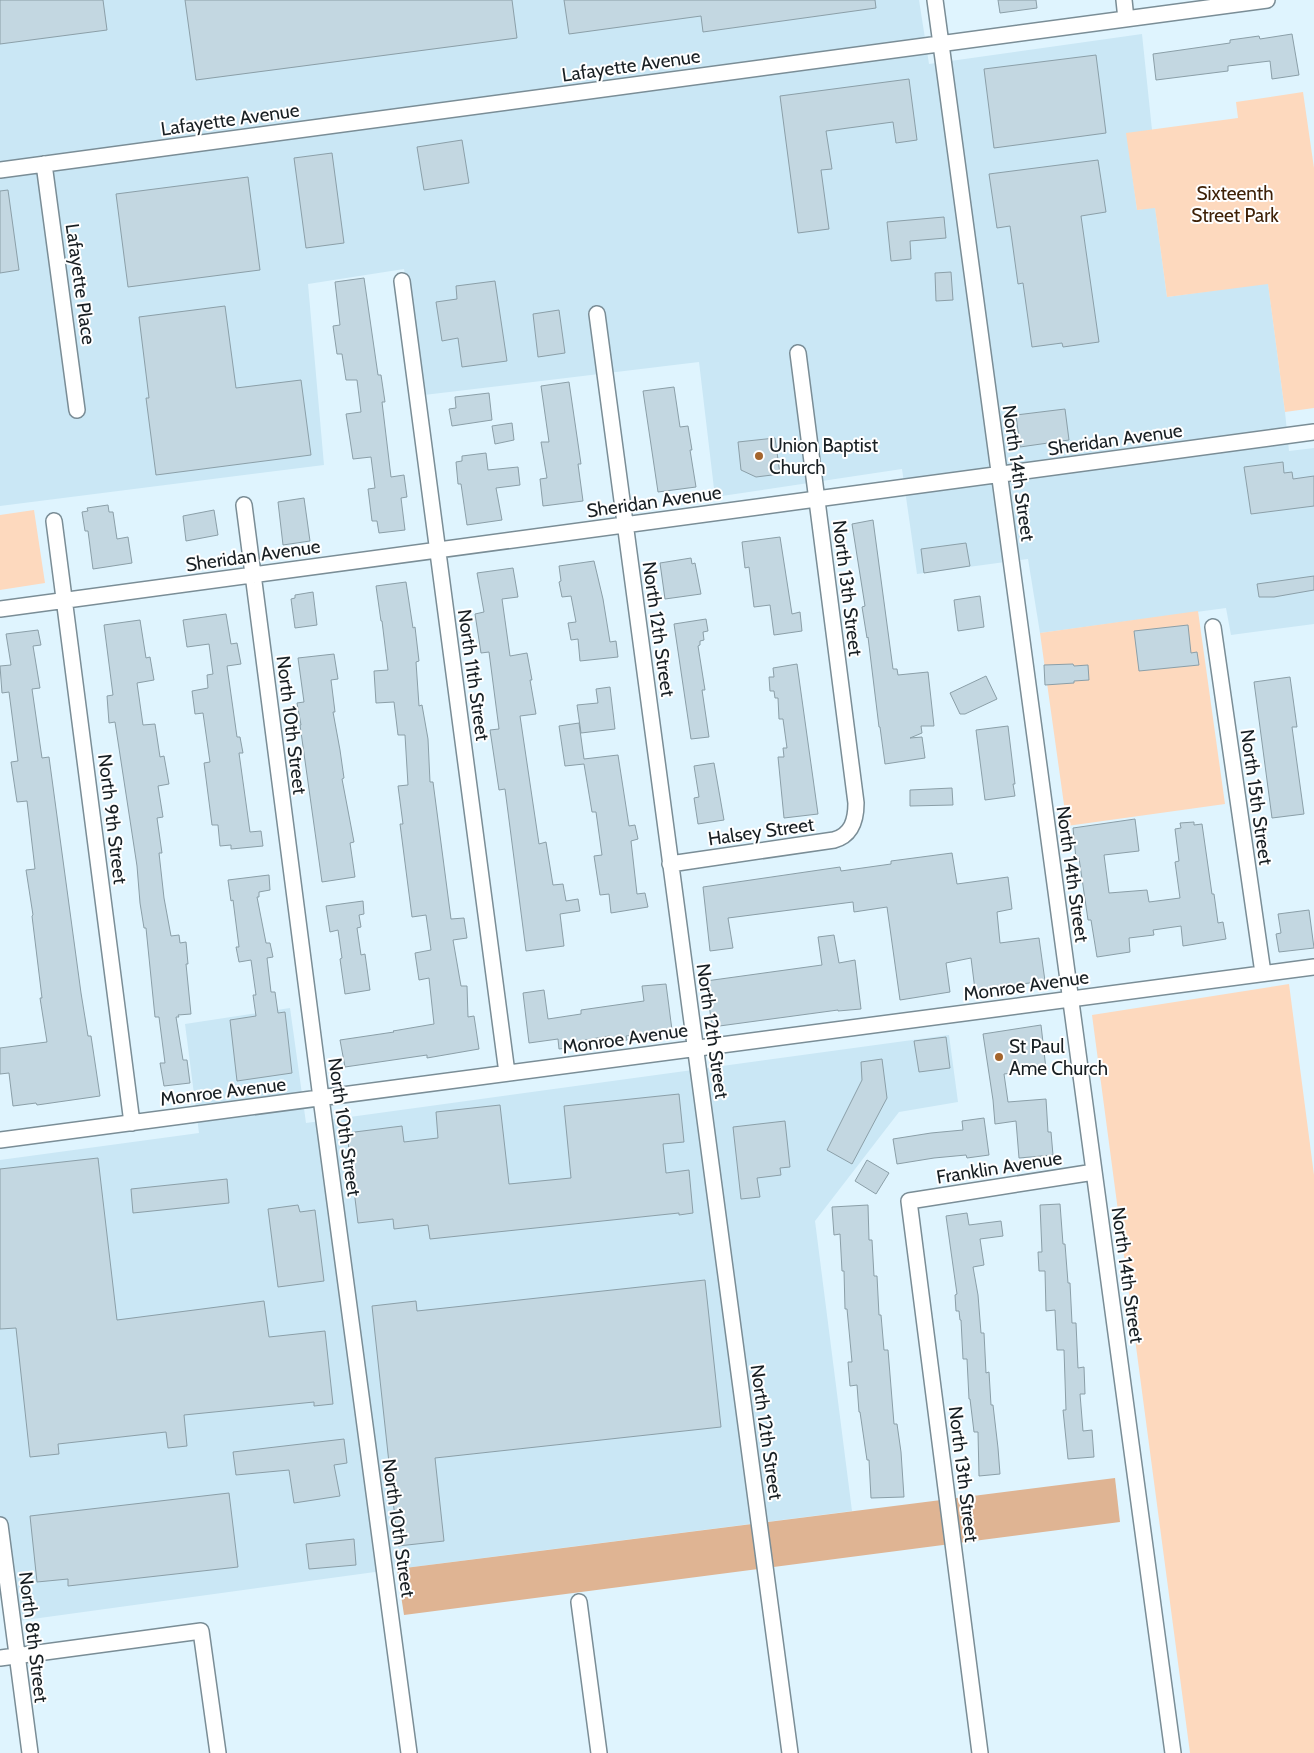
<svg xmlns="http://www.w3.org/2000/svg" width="1314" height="1753" font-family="Cabin,sans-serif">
  <rect width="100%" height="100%" fill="#dff4fe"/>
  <path fill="#cae7f5" d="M0,0H919L929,64L1142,34L1152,130L1127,134L1137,210L1155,207L1167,297L1268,283L1285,412L1289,451L1314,448V624L1231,635L1226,608L1040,633L1028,559L917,574L902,469L715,497L699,362L424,395L404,269L308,284L324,465L0,506Z
    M290,1008L306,1123L949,1035L958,1102L899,1112L815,1221L852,1511L397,1569L18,1621L0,1545V1160L199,1133L185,1024Z"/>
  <path fill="#fdd9be" d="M1303,92L1314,168V408L1285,412L1268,284L1167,297L1155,208L1137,210L1126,133L1238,118L1236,102Z
    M34,510L45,583L0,590V515Z
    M1198,611L1225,804L1067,826L1040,633Z
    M1289,984L1314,1175V1753H1190L1092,1015Z"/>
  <path fill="#dfb493" d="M1115,1478L1120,1522L404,1615L397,1569Z"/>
  <path fill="#c3d7e1" stroke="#8b9fa8" d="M0,0H103L107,30L0,44Z
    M185,0H512L517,38L196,80Z
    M564,0H875L876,8L703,32L701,16L569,34Z
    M998,0H1036L1037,8L1000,13Z
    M1292,34L1299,75L1272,79L1270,61L1228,66V71L1156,80L1153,54L1230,43V40L1259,36L1260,39Z
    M1096,55L1106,133L994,148L984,69Z
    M909,79L917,140L896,143L893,122L826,131L832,169L821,170L829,229L798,233L780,96Z
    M462,140L469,183L424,190L417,147Z
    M332,153L344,243L306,248L294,158Z
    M1098,160L1106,212L1081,216L1099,342L1063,347L1062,343L1032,347L1023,283L1018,284L1010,226L997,228L989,174Z
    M248,177L260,270L128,287L116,194Z
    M8,190L19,270L0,273V191Z
    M944,217L946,238L910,241L911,259L891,261L887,222Z
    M951,272L953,300L936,301L935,273Z
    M364,278L378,375H381L385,402H382L391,477L404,475L407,497L401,498L405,530L379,533L377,521H372L368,489L375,488L371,457L353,459L346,414L361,412L357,380H346L342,354H337L333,326L340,325L335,282Z
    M495,281L507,361L462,367L458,338L442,341L436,302L457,299L456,286Z
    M225,306L236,388L301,380L311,455L156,475L146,398H149L139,317Z
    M559,310L565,353L538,357L533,314Z
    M569,382L581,464H578L583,501L543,506L540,479L547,478L541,442H549L541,386Z
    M674,387L680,427L688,426L692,450H690L696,487L658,492L643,391Z
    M489,393L492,420L452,426L449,409L456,408L455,397Z
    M1065,409L1069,440L1020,447L1016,415Z
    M512,423L514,440L495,444L492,426Z
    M775,438L780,474L756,477L741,470L738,442Z
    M486,453L488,470L518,467L520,485L496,488L502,520L467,525L461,484H458L456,462L462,461V456Z
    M1283,462L1284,473L1292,472L1293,479L1314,476V506L1251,514L1244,467Z
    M304,498L310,541L283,545L278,502Z
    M108,505L109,512H113L117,539L128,537L132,563L93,569L88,531H85L82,512L88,511L87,508Z
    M214,510L218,535L186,541L183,516Z
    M873,520L893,669H897L898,675L928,672L934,726H921L922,733L910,738L922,737L925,758L885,764L880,727H879L868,637L867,638L862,607L865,606L852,524Z
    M780,537L792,614L800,612L802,631L774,635L770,605L754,607L749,567L745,568L742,542Z
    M966,543L970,566L924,573L921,549Z
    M691,558L692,564L695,563L701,594L665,599L660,563Z
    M594,561L603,599L610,642L616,641L618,657L580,661L578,639L571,640L568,623L576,622L571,596L562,597L559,582L561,581L559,566Z
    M513,568L518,597L502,599L510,656L527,653L532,680H530L536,714L520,716L539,844L546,842L553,885L563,884L566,901L578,899L580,911L560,914L564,946L526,951L505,789L499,790L490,730L499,729L489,652L481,653L475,614L484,612L477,573Z
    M1314,576V590L1274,597H1259L1257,584Z
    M406,582L413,628L415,627L419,661L416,662L419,706L422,705L428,739L430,782H433L451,919L464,918L467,938L453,940L461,986H467L468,1017L474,1016L479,1049L427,1058V1055L345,1067L340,1040L394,1032L393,1031L434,1024L429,978L419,980L415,953L431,950L426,915L412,917L400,824H403L398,786L408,785L405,735H398L394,702L376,703L374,671L388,670L382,621H381L376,586Z
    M313,592L317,625L295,628L291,599L295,598V595Z
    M980,596L984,627L958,631L954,600Z
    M226,614L231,644L237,643L241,664L227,666L237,737H240L243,753H239L250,832L261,831L263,846L231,849V845L220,846L218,825H212L204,763L210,762L203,713L195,714L192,691L208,688L207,675L213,674L209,644L187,647L183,620Z
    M706,619L708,631L703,632L704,640L700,641V645L698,646L705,690H702L709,737L691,739L674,624Z
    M140,620L146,658L150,657L154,680L137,683L143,725L155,724L160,757L164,756L169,784L158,786L163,817L157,818L162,853H159L164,898L171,936L179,935L180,943L186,942L188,964H186L191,1014L178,1015L179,1017H176L183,1060H187L190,1083L164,1086L160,1063H165L159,1017H155L146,928H144L140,903L137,866L115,722L109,723L107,696L113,695L104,625Z
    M1188,625L1191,653L1197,652L1199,665L1139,671L1134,631Z
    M38,630L41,645L33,646L40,688L32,689L42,758L49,757L81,993L88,1036H91L100,1096L37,1105L36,1103L13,1106L9,1073L0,1074V1048L47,1042L40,998H42L32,916L33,915L26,870L35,869L27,801L17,802L11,762L18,761L9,692L2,693L0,666L11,665L6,634Z
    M334,654L338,679L331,680L335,712H333L340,750L344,778L342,779L354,842L350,843L355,877L322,882L300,725H301L297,703L304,702L298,658Z
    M797,664L818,814L784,818L778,757H784L783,748H787L783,719H779L778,698H775L774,691H770L769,677H774L773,668Z
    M1073,664L1074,666L1088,665L1089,680L1074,681V683L1045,685L1044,665Z
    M986,676L997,699L965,714H960L950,693Z
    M1290,677L1297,727H1292L1304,814L1272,818L1254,682Z
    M610,687L615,729L581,733L577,705L598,703L596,689Z
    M579,723L584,759L618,755L629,826L635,825L638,839L631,841L637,894L645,893L648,907L611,913L609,894L600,895L594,856L602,855L596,812H592L584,764L565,766L559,726Z
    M1008,726L1015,784H1013L1015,796L985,800L976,730Z
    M714,763L724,820L698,824L694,798L699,797L694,766Z
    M952,788L953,805L910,806V790Z
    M1135,819L1139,851L1104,855L1109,893L1147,890L1149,902L1180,898L1175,862L1179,861L1175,829L1181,828L1180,823L1194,822V825L1202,824L1212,894H1214L1218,923L1223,922L1226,939L1183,946L1181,926L1153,930L1154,935L1129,938L1130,952L1097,957L1091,920H1088L1079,858L1076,859L1073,828Z
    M952,853L957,884L1008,877L1012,909L997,912L1000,943L1039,938L1045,981L975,990L971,958L946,963L950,992L900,1000L887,907L854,912L853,902L728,918L733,948L710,951L703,887L840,867L841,871L891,864V861Z
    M269,875L270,890L259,892V897H257L266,943H270L273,957L267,958L271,992H275L278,1013L285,1012L292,1073L237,1081L230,1020L256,1016L253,995H256L251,960L239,962L236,947H239L233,900L231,901L228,880Z
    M363,901L364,914L359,915L361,927L357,928L361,955L365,954L370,990L345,994L340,959L342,958L338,930L330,932L326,906Z
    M1309,910L1314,948L1279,952L1276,934L1281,933L1278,914Z
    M834,935L839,963L855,960L861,1009L838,1011V1010L712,1027L706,981L822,965L818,937Z
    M666,984L672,1030L626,1036L627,1040L611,1042L610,1036L585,1040L586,1045L559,1049L558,1039L529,1043L523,993L544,990L548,1019L581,1014V1010L644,1001L642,986Z
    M1041,1025L1046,1069L1004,1074L1008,1102L1046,1099L1048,1132H1051L1053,1155L1019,1158L1016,1121L995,1124L993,1100L983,1034Z
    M946,1037L950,1068L919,1072L914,1041Z
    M882,1059L887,1098L852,1164L827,1150L862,1080L861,1062Z
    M679,1094L684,1142L663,1144L666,1173L689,1170L693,1213L679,1215V1213L430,1239L428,1225L394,1229L393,1219L358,1223L347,1133L402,1126L404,1142L438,1138L436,1112L500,1105L509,1184L571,1178L564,1106Z
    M984,1118L989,1155L967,1158L966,1155L934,1158L897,1164L893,1139L931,1133L963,1130L962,1121Z
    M785,1121L790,1167L780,1168L781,1175L757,1178L760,1197L741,1199L733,1127Z
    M98,1158L117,1320L264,1301L269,1337L325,1331L333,1404L314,1406V1402L184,1415L187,1446L168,1448L166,1432L58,1444L59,1454L30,1457L16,1328L0,1329V1169Z
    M867,1160L889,1173L876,1194L855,1181Z
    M227,1179L229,1203L133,1213L131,1189Z
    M1060,1204L1063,1244H1065L1068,1283H1070L1072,1323H1076L1078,1368L1084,1367L1085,1394H1080L1083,1431L1092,1430L1094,1457L1068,1459L1063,1410H1066L1064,1350H1057L1055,1310L1046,1311L1045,1271H1039L1038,1252H1042L1040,1205Z
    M298,1205L300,1212L315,1210L324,1281L278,1287L268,1209Z
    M868,1205L869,1240H872L874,1276H877L879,1315H881L884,1350H888L894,1424H897L901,1452L904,1497L871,1498L869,1460H867L860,1412H859L857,1385L850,1386L848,1362H852L847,1309H845L844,1271H842L840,1234L834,1235L832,1207Z
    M967,1213L969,1225L1001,1221L1003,1236L980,1239L984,1265L973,1267L978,1295L981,1333H984L986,1373L989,1372L991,1405H993L998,1448L1000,1474L979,1476L978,1432H974L970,1399H969L967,1359H963L961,1320H960L959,1311H956L955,1295L957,1294L946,1216Z
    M705,1280L721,1427L435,1458L444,1541L398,1546L372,1306L416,1301L417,1311Z
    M344,1439L347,1463L334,1465L340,1496L294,1503L289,1470L236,1475L233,1452Z
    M229,1493L238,1567L68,1586V1579L37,1582L30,1516Z
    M354,1539L356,1565L309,1569L306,1544Z"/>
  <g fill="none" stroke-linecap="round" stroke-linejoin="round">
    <defs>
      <path id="street" d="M935,0L1173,1753
        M1124,0L1126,19
        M44,164L77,410
        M0,170L1267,0
        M402,281L507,1073
        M597,314L790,1753
        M244,505L321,1098L409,1753
        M54,521L132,1123
        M0,609L1314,432
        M1213,627L1263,973
        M670,864L834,840C852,835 856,820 856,803L798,353
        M0,1140L1314,967
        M0,1525L30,1753
        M579,1602L599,1753
        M0,1658L201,1631L218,1753
        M980,1753L909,1201L1094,1172"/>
    </defs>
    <use href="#street" stroke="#7a8d96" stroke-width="18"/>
    <use href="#street" stroke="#fff" stroke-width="15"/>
  </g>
  <g fill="#a4652d" stroke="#fff" stroke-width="2">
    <circle cx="759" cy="456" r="5"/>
    <circle cx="999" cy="1057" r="5"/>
  </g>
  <g text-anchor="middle" stroke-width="4" stroke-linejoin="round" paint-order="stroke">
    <g font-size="19" fill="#181f23" stroke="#fff">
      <text transform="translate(631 65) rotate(-8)" y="7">Lafayette Avenue</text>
      <text transform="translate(230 119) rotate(-8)" y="7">Lafayette Avenue</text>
      <text transform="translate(81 284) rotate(82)" y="7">Lafayette Place</text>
      <text transform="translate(1115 439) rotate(-8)" y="7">Sheridan Avenue</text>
      <text transform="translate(1019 473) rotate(82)" y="7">North 14th Street</text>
      <text transform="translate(654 501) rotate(-8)" y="7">Sheridan Avenue</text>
      <text transform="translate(253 555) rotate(-8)" y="7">Sheridan Avenue</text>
      <text transform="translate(848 588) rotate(83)" y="7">North 13th Street</text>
      <text transform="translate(659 629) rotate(82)" y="7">North 12th Street</text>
      <text transform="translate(474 675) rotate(82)" y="7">North 11th Street</text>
      <text transform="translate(292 725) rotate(83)" y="7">North 10th Street</text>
      <text transform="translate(1257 797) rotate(82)" y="7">North 15th Street</text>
      <text transform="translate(113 819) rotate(83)" y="7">North 9th Street</text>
      <text transform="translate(761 831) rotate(-8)" y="7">Halsey Street</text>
      <text transform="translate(1073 874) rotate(82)" y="7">North 14th Street</text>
      <text transform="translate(1026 985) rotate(-8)" y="7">Monroe Avenue</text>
      <text transform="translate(713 1031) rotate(82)" y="7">North 12th Street</text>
      <text transform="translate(625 1038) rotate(-8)" y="7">Monroe Avenue</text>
      <text transform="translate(223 1091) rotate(-7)" y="7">Monroe Avenue</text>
      <text transform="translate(345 1127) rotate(82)" y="7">North 10th Street</text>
      <text transform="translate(999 1167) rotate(-9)" y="7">Franklin Avenue</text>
      <text transform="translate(1128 1275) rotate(82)" y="7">North 14th Street</text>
      <text transform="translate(767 1432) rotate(82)" y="7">North 12th Street</text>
      <text transform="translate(964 1474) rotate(83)" y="7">North 13th Street</text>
      <text transform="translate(399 1528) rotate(82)" y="7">North 10th Street</text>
      <text transform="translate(34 1637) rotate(83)" y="7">North 8th Street</text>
    </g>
    <g font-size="19" fill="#3e2107" stroke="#fff">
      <text x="1235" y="200">Sixteenth<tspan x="1235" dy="22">Street Park</tspan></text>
    </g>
    <g font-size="19" fill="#181f23" stroke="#fff" text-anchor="start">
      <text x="769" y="452">Union Baptist<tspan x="769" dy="22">Church</tspan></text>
      <text x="1009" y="1053">St Paul<tspan x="1009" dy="22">Ame Church</tspan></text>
    </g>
  </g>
</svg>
